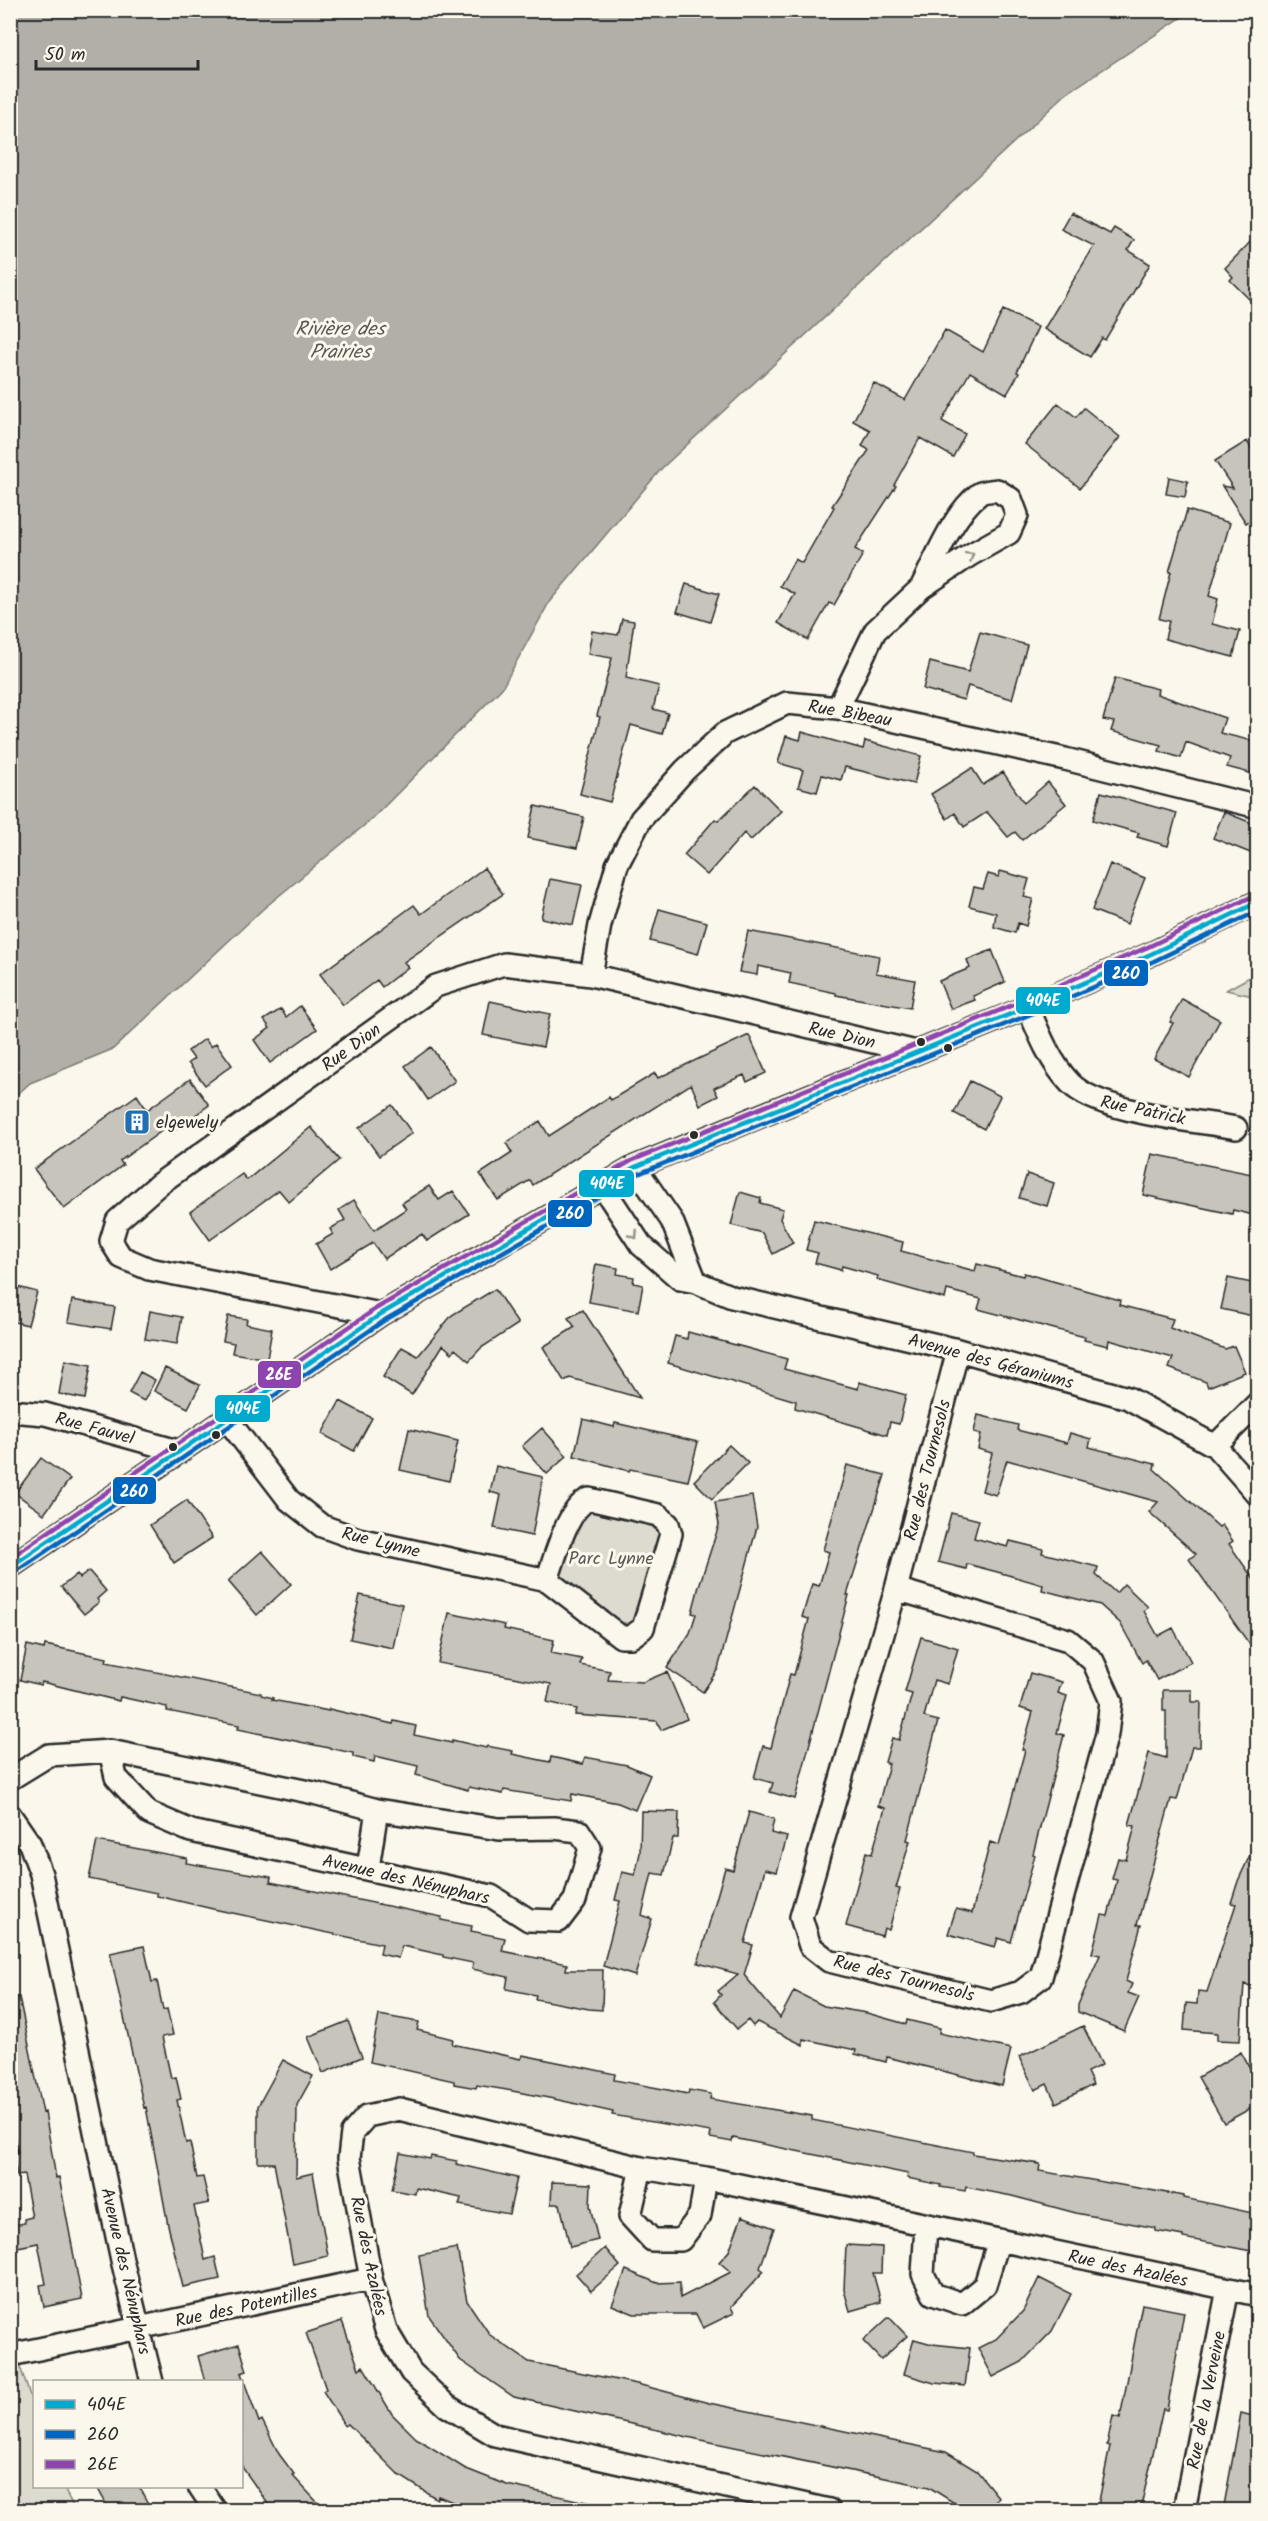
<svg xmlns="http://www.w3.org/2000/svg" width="1268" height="2521" font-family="Kalam,sans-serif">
  <rect width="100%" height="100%" fill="#fbf7ec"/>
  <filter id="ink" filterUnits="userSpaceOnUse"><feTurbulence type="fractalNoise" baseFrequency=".0167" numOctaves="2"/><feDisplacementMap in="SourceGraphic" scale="12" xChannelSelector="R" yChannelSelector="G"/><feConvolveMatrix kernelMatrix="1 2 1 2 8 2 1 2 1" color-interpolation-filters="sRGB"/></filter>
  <g filter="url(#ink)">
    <path fill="#dddad0" stroke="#84827e" stroke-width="1.5" d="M1257,973V997L1226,990Z
      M594,1509L651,1522L659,1530L662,1538L639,1616L629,1623H620L559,1576C566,1559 576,1516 594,1509Z
      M10,2338L34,2407V2486L63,2487L75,2510H11Z"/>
    <path fill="#b1afa7" stroke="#7b7a75" stroke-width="1.5" d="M11,10H1191V11L1066,94L662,468L550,601L502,688L372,819L263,909L113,1049L30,1083L11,1100Z"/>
    <path fill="#c7c4bc" stroke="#2b2b2b" stroke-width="1.5" d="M1070,213L1110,234L1114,228L1134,240L1128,250L1150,264L1105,340L1102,338L1090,357L1044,329L1094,246L1061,229Z
      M1257,235V307L1230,280L1233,277L1225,268Z
      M1003,310L1038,327L1017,372L1019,373L1007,394L970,372L942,421L965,434L953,457L920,438L894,485L896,486L855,549L863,554L834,605L829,603L808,640L778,623L795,594L780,586L795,559L802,563L834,507L832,506L869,450L862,446L870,430L853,421L874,383L905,400L945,330L983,352Z
      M1058,403L1076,417L1084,408L1120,437L1080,488L1025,444Z
      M1247,441L1257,458V526L1253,519L1246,523L1222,486L1233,488L1215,461Z
      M1169,477L1188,481L1185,497L1166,494Z
      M1187,510L1230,523L1209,596L1218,599L1212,624L1240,631L1233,657L1165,639L1169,621L1159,619L1171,572H1169Z
      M686,584L719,594L710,622L677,612Z
      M622,619L634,621L626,678L659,686L653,709L668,713L662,734L631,725L610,802L580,794L600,717L597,716L612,658L588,654L592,631L618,635Z
      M980,632L1027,645L1012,699L968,686L964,700L923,689L930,662L968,672Z
      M1115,678L1158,689L1157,694L1225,718L1220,733L1257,742V775L1227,767L1230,758L1186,742L1181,758L1159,751L1161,745L1111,731L1114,722L1103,720Z
      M802,732L863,749L865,741L921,756L914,784L845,767L841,780L822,775L817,792L798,787L803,770L778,763L786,736L800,740Z
      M972,768L983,785L1003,772L1024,803L1048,782L1066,804L1022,840L1015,832L1008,837L987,812L964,827L955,813L947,819L931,794Z
      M755,785L781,811L751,840L744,833L707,875L684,855L715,819L718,821Z
      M1101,792L1177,813L1168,846L1137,837L1139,833L1093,820Z
      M535,806L584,817L577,848L528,838Z
      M1224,812L1257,825V843L1253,854L1213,838Z
      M1110,864L1145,878L1127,924L1092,910Z
      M484,868L503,894L404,962L408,967L382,987L377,980L343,1005L320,974L414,905L421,914Z
      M1000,871L1029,879L1024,897L1033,899L1026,926L1018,923L1015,933L994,927L996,913L969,906L974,887L983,889L988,874L999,877Z
      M550,879L582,885L573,925L541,918Z
      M659,909L707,922L698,954L650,941Z
      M748,931L879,956L876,973L915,980L910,1008L836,995V993L789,983L791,973L758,966L757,975L739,972Z
      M992,950L1005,982L973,996L975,1000L951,1009L939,981L970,968L967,960Z
      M1182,999L1220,1020L1189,1077L1154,1059L1173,1023L1170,1022Z
      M490,1001L550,1014L543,1047L483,1035Z
      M300,1006L317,1029L270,1063L254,1040L270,1028L264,1020L281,1009L286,1017Z
      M749,1035L766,1073L747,1082L744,1075L714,1088L718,1096L700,1105L691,1084L533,1185L530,1180L498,1200L480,1174L512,1153L506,1143L540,1121L549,1136L609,1097L611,1100L655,1073L658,1078Z
      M205,1039L211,1047L216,1043L232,1065L205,1085L188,1063L194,1059L188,1051Z
      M431,1047L455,1081L428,1100L405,1066Z
      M190,1079L209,1105L174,1131L170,1125L120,1161L123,1165L64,1209L34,1169L137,1095L147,1110Z
      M970,1081L1000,1096L984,1129L954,1113Z
      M392,1105L412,1133L379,1156L359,1128Z
      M311,1127L339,1160L289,1202L279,1190L210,1240L190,1212L242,1174L247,1180Z
      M1152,1154L1257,1175V1216L1233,1210L1232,1214L1143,1195Z
      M1027,1174L1054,1183L1047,1206L1019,1198Z
      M429,1186L439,1200L453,1191L469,1214L427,1241L422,1234L384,1259L373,1243L330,1269L316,1244L333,1234L330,1229L345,1220L339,1210L354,1200L374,1230L406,1209L402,1203Z
      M740,1192L761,1198L760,1203L783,1209L780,1219L793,1243L773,1254L762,1233L731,1225Z
      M814,1220L903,1242L901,1251L975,1271L977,1264L1023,1276L1024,1273L1120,1300L1119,1305L1173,1319L1170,1328L1225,1349L1234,1346L1245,1372L1208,1387L1206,1382L1169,1368L1173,1358L1109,1340L1108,1346L1084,1340L1085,1337L978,1309L981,1299L947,1290L945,1299L877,1280L878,1276L842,1266L841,1270L815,1263L818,1253L806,1250Z
      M596,1264L618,1268L617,1274L634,1277L633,1283L643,1285L638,1311L589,1302Z
      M1228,1278L1257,1284L1253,1316L1221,1309Z
      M10,1285L37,1292L28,1325L10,1321Z
      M495,1289L518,1324L481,1348L469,1361L455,1349L452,1353L443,1345L412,1395L383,1377L402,1347L418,1356L452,1315Z
      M72,1300L115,1307L111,1329L68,1322Z
      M583,1310L640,1398L570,1378L564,1381L543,1347L575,1327L568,1318Z
      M150,1311L182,1317L177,1344L145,1339Z
      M228,1316L247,1319L246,1324L272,1329L267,1359L232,1353L234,1343L223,1341Z
      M688,1332L787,1359L784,1369L858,1389L859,1382L906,1395L899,1424L890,1422L887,1435L795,1408L796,1401L668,1363L675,1336L687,1339Z
      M65,1360L91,1365L85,1399L59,1394Z
      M165,1368L200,1385L188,1408L154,1391Z
      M140,1372L155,1380L144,1401L129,1393Z
      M340,1401L372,1418L354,1451L322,1434Z
      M978,1415L1018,1425L1017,1430L1067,1443L1070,1433L1091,1439L1089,1447L1155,1464L1154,1469L1219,1527L1222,1525L1233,1541L1229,1544L1257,1584V1655L1189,1559L1196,1554L1149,1512L1158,1502L1007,1460L996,1495L982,1491L992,1453L978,1449L981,1434L974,1432Z
      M583,1419L614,1427L615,1423L698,1442L688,1481L630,1469L629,1471L574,1456Z
      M542,1428L567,1456L547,1474L522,1446Z
      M409,1429L458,1441L449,1481L400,1470Z
      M729,1445L748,1463L712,1499L694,1481Z
      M41,1458L70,1479L44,1514L15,1493Z
      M847,1465L885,1475L847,1595H849L795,1799L770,1792L773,1783L754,1778L763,1746L771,1748L790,1674L794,1675L809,1619L802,1617L812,1584L819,1586L829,1552L823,1550Z
      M496,1466L543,1477L532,1536L494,1528L501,1495L490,1492Z
      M752,1496L757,1527L718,1669L703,1692L667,1668L690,1633L696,1614L692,1613L699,1586L719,1525L715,1502Z
      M187,1500L212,1538L174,1563L150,1525Z
      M951,1513L979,1520L974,1538L1008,1547L1010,1541L1043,1549L1042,1553L1098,1567L1096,1575L1116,1593L1124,1584L1148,1607L1144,1611L1158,1636L1173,1628L1191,1662L1157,1680L1146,1660L1142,1663L1120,1623L1100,1605L1042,1590L1043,1585L1001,1573L967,1564L966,1569L938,1562Z
      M262,1551L291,1584L257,1615L228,1581Z
      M89,1571L106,1591L97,1599L99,1602L84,1614L61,1587L77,1574L80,1578Z
      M360,1595L402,1604L393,1648L350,1639Z
      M449,1613L505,1625L504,1629L554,1640L551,1653L582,1659L580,1665L610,1671L608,1680L643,1682L667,1672L687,1719L661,1730L657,1721L575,1715L577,1709L547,1702L551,1684L438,1663Z
      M921,1637L958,1648L948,1684L934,1680L924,1717L938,1721L907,1840L910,1841L896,1888L900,1889L889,1930L884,1928L882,1936L846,1926L866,1852L872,1854L885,1808L878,1806L889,1764L885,1762L892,1738L899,1740L912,1694L905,1692Z
      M27,1645L44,1649L45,1645L107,1658L106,1662L261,1693V1695L273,1698L272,1700L329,1711V1709L393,1724L394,1721L416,1726L414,1735L452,1743V1740L486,1748L487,1746L513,1751L512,1754L550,1762L551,1757L583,1764L585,1757L627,1765L650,1775L635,1810L618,1803L572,1794L571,1801L504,1790L503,1794L469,1787L468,1790L416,1775L418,1766L375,1756L374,1762L353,1757V1753L238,1729L239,1725L167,1711V1707L120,1697L119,1701L42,1682L41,1685L20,1680Z
      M1030,1673L1062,1682L1058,1693L1067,1696L1057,1733L1064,1735L1033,1854L1035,1855L1011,1942L998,1938L995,1947L948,1934L956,1909L972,1913L990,1842L999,1845L1025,1750H1022L1033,1712L1020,1708Z
      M1163,1690H1192V1702H1201L1200,1747H1192L1177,1800L1171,1799L1152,1868L1137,1925H1141L1126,1981L1132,1984L1128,1993L1139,1997L1124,2031L1078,2012V2005L1100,1955L1092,1953L1102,1915L1108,1916L1117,1880L1112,1879L1118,1858L1126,1860L1135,1826L1129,1825L1149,1753L1166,1758V1711H1163Z
      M641,1811L679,1812L678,1838H673L664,1875L652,1873L642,1915L652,1919L635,1976L603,1966L620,1901L615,1900L622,1872L635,1875L640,1853Z
      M749,1812L774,1819L771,1833L787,1837L777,1872L765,1869L745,1943L753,1945L744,1975L780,2018L794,1991L824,2006L867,2013L906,2024L907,2020L940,2028L939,2033L1011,2049L1002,2086L887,2057L886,2062L855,2054L856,2050L803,2039V2045L757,2022L753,2026L748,2020L737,2029L714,2002L721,1995L718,1991L738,1974L698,1963L725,1868L733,1870Z
      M1257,1840V1988L1244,1984L1240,2041L1217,2040V2033L1184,2030L1186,2003L1197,2004L1198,1991L1207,1992L1236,1904L1231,1903L1238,1881Z
      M97,1841L187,1858L186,1863L271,1877L270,1882L442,1917L441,1920L472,1926L471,1931L505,1938L502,1951L567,1964L566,1970H603L602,2010L589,2009L535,1999L536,1995L506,1989L508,1977L472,1969L473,1963L443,1957V1955L402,1946L398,1958L380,1954L382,1944L213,1909L157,1896V1893L89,1879Z
      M144,1946L152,1982L157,1981L163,2010L167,2009L173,2035L162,2037L171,2078L176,2077L181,2099L177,2100L186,2143L190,2142L197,2178L203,2177L209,2203L194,2206L205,2260L215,2257L220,2279L183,2287L168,2225L146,2107L144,2108L110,1953Z
      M19,1997L43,2113L45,2112L56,2178L59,2177L82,2299L44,2307L40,2285L46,2284L38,2243L18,2247L13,2225L25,2223L24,2219L32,2217L24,2175L17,2176L13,2154L18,2153L10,2116V1998Z
      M379,2015L419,2022L417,2030L453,2039L452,2044L521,2059L522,2055L582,2067L615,2074L614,2080L658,2088L688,2094L689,2090L711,2094L710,2099L812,2116V2120L973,2152V2154L1040,2164L1039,2171L1184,2196V2198L1257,2214V2252L1183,2238V2236L1155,2231L1156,2228L1076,2213L1012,2196L966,2187L965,2191L940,2187L941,2185L907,2178L908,2174L811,2154L733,2138L732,2142L710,2138L711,2132L612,2115L613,2112L554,2099L507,2090L477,2085L476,2088L454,2084V2081L370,2062Z
      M348,2021L362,2057L323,2073L308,2037Z
      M1083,2026L1102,2065L1087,2072L1093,2085L1056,2103L1047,2084L1035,2090L1019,2057Z
      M1241,2052L1257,2081V2105L1224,2123L1198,2077Z
      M283,2060L313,2076L297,2105L296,2177L313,2173L328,2256L293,2264L274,2163H258V2106Z
      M400,2153L430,2159L431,2156L457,2161L456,2164L517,2178L509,2214L459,2205L461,2198L416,2188L415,2194L392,2190Z
      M552,2182L591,2184L590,2206L598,2240L570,2247L560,2204H551Z
      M742,2216L774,2228L760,2268L764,2271L731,2307L734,2313L703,2328L696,2314H634L612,2305L626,2270L657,2283L680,2282V2298L731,2272L719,2262L729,2251Z
      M846,2245L882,2247L881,2273H873L881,2302L850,2311L844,2290Z
      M457,2248L467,2301L490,2335L529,2362L637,2384L709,2403L946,2452L977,2471L999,2498L985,2511H967L929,2487L701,2440L514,2397L460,2360L429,2316L419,2255Z
      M605,2248L620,2266L591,2291L576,2274Z
      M1039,2278L1071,2294L1052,2331L1022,2362L993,2377L978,2348L996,2339L1023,2311Z
      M1142,2304L1184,2312L1167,2410L1163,2409L1140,2511H1097L1110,2446L1107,2445L1113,2416L1120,2418Z
      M889,2317L907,2336L881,2360L863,2341Z
      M342,2321L359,2369L363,2366L392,2414L416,2438L464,2468L507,2485L591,2503L590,2511H475L438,2496L437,2499L399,2475L348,2424L345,2426L323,2391L326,2389L306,2333Z
      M914,2339L932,2344L970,2348L965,2386L934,2383L904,2374Z
      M239,2344L247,2371L241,2373L259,2422L262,2420L279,2454L294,2474L292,2475L317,2502L308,2511H273L242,2467V2382H205L198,2356Z
      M1241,2413L1257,2417V2511H1223Z
      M97,2487H139L152,2511H110Z"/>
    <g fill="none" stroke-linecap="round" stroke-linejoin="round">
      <defs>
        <path id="minor" d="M838,708L875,631L921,588L970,555L1009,533L1017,515L1011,499L997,490C991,491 983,491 979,494C953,514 935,560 921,588
          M591,975L600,925L617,865L641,819L685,770L725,733L787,703L838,708L1065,759L1258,807
          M1028,1007C1039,1034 1050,1062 1070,1083C1099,1113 1193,1120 1236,1128
          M635,1167L672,1221L696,1282
          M605,1185L610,1198L641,1245L680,1279L696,1282L732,1297L958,1350L1128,1398L1215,1446L1258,1495
          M381,1314L149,1269L121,1257L111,1241L117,1221L159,1184L436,986L504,964L591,975L916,1052
          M10,1411L45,1414L178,1451
          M227,1419L289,1500L322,1526L358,1539L547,1580L621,1637H631L643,1628L671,1534L668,1524L658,1515L589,1499C567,1508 555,1558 547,1580
          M1215,1446L1258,1403
          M10,1567L381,1314L635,1167L1028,1007L1151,954L1258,902
          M896,1589L801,1917L810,1946L829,1961L991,2001L1021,1992L1041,1977L1107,1734L1111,1701L1093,1661L1068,1640L896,1589L958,1350
          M10,1779L49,1755L110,1751L314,1793L377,1810L499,1829L554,1828L579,1831L590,1848L575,1900L559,1921L529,1920L491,1896L191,1831L149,1813L116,1777L110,1751
          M10,1815L30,1844L41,1874L122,2260L152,2382
          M368,1868L377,1810
          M641,2168L630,2216L652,2240H681L700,2215L706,2178
          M926,2226L923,2274L933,2294L962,2304L985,2285L999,2240
          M15,2354L371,2279
          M199,2486L215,2510
          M829,2510L495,2435L447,2406L411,2372L386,2330L371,2279L349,2158L352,2133L367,2116L399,2109L641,2168L706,2178L1258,2295
          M1184,2510L1228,2289"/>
      </defs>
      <use href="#minor" stroke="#2b2b2b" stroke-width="26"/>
      <use href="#minor" stroke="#fbf7ec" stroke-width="21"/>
      <defs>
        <path id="bus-1" d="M10,1567L381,1314L635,1167L1028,1007L1151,954L1258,902"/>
        <path id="bus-2" d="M14,1573L385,1320L638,1174L1031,1014L1154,961L1258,911"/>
        <path id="bus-3" d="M10,1558L377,1308L631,1161L1025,1000L1148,947L1255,895"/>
      </defs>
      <use href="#bus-1" stroke="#fbf7ec" stroke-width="9"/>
      <use href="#bus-2" stroke="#fbf7ec" stroke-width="9"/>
      <use href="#bus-3" stroke="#fbf7ec" stroke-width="9"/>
      <use href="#bus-1" stroke="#00a9ce" stroke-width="4.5"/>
      <use href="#bus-2" stroke="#0065bd" stroke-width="4.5"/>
      <use href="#bus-3" stroke="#8e44ad" stroke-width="4.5"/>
    </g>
    <defs><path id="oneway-chevron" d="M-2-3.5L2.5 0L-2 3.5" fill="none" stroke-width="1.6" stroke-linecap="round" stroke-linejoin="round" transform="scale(1.5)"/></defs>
    <g stroke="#93918c">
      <use href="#oneway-chevron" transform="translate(970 556) rotate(-32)"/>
      <use href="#oneway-chevron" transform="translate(634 1235) rotate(57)"/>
    </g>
  </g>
  <defs>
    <symbol id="building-square" viewBox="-11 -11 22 22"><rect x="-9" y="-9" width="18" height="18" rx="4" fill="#1f6fb2" stroke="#fbf7ec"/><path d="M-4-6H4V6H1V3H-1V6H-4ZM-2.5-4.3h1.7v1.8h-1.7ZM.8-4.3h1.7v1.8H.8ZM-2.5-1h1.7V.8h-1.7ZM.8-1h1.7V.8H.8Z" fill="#fff"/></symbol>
  </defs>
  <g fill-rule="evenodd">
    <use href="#building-square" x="122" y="1107" width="30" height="30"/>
  </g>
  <g fill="#2b2b2b" stroke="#fbf7ec" stroke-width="2">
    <circle cx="921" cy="1042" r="5"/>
    <circle cx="948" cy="1048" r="5"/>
    <circle cx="694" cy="1135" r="5"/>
    <circle cx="216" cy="1435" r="5"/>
    <circle cx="173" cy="1447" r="5"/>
  </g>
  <g text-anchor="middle" stroke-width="6" stroke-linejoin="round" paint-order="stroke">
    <g font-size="18" fill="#2b2b2b" stroke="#fbf7ec">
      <text transform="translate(850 713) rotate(10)" y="6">Rue Bibeau</text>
      <text transform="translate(842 1035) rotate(13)" y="6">Rue Dion</text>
      <text transform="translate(351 1047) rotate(-36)" y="6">Rue Dion</text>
      <text transform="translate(1143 1110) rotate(12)" y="6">Rue Patrick</text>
      <text transform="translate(991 1361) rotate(15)" y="6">Avenue des Géraniums</text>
      <text transform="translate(95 1428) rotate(15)" y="6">Rue Fauvel</text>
      <text transform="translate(927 1470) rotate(-76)" y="6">Rue des Tournesols</text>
      <text transform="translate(381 1542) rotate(14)" y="6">Rue Lynne</text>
      <text transform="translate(406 1879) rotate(13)" y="6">Avenue des Nénuphars</text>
      <text transform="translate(904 1978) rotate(14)" y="6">Rue des Tournesols</text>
      <text transform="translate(369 2256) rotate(78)" y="6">Rue des Azalées</text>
      <text transform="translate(1128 2268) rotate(12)" y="6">Rue des Azalées</text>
      <text transform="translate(126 2271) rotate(77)" y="6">Avenue des Nénuphars</text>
      <text transform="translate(246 2306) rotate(-12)" y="6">Rue des Potentilles</text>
      <text transform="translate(1206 2400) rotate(-79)" y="6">Rue de la Verveine</text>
    </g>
    <g font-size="18" fill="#2b2b2b" stroke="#fbf7ec" text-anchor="start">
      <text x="156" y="1128">elgewely</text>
    </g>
    <g font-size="18" fill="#585754" stroke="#fbf7ec">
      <text x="611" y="1564">Parc Lynne</text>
    </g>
    <g font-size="20" font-style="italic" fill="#5a5956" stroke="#fbf7ec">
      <text x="340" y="335">Rivière des<tspan x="340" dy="23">Prairies</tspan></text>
    </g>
  </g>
  <g stroke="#fbf7ec" stroke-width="2">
    <rect x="1103" y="959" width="46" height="28" rx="6" fill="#0065bd"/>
    <rect x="1015" y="986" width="56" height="29" rx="6" fill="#00a9ce"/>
    <rect x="578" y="1169" width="57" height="29" rx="6" fill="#00a9ce"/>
    <rect x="547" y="1199" width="46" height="29" rx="6" fill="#0065bd"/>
    <rect x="257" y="1360" width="45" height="29" rx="6" fill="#8e44ad"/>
    <rect x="214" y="1394" width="57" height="29" rx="6" fill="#00a9ce"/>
    <rect x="112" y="1476" width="45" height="29" rx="6" fill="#0065bd"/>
  </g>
  <g font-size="16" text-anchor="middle" font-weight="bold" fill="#fff">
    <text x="1126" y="979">26O</text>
    <text x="1043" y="1006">404E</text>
    <text x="607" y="1189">404E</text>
    <text x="570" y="1219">26O</text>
    <text x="279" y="1380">26E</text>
    <text x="243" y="1414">404E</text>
    <text x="134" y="1497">26O</text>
  </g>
  <rect width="1268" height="2521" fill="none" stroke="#fbf7ec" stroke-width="36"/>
  <rect x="18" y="18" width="1232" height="2485" fill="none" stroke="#2b2b2b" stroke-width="2" filter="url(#ink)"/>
  <rect x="33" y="2380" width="210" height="108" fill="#fbf7ec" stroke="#a8a59f" stroke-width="1.5"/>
  <rect x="45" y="2400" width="30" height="9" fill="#00a9ce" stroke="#a8a59f" stroke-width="1.5"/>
  <text x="87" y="2410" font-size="18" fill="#2b2b2b">404E</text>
  <rect x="45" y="2430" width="30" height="9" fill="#0065bd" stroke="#a8a59f" stroke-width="1.5"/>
  <text x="87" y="2440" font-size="18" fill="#2b2b2b">26O</text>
  <rect x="45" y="2460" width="30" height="9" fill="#8e44ad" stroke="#a8a59f" stroke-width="1.5"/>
  <text x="87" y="2470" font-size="18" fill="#2b2b2b">26E</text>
  <path d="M36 60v9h162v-9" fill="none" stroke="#2b2b2b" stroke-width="3"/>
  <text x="45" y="60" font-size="18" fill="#2b2b2b" stroke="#fbf7ec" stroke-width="4.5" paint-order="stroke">50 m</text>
</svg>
